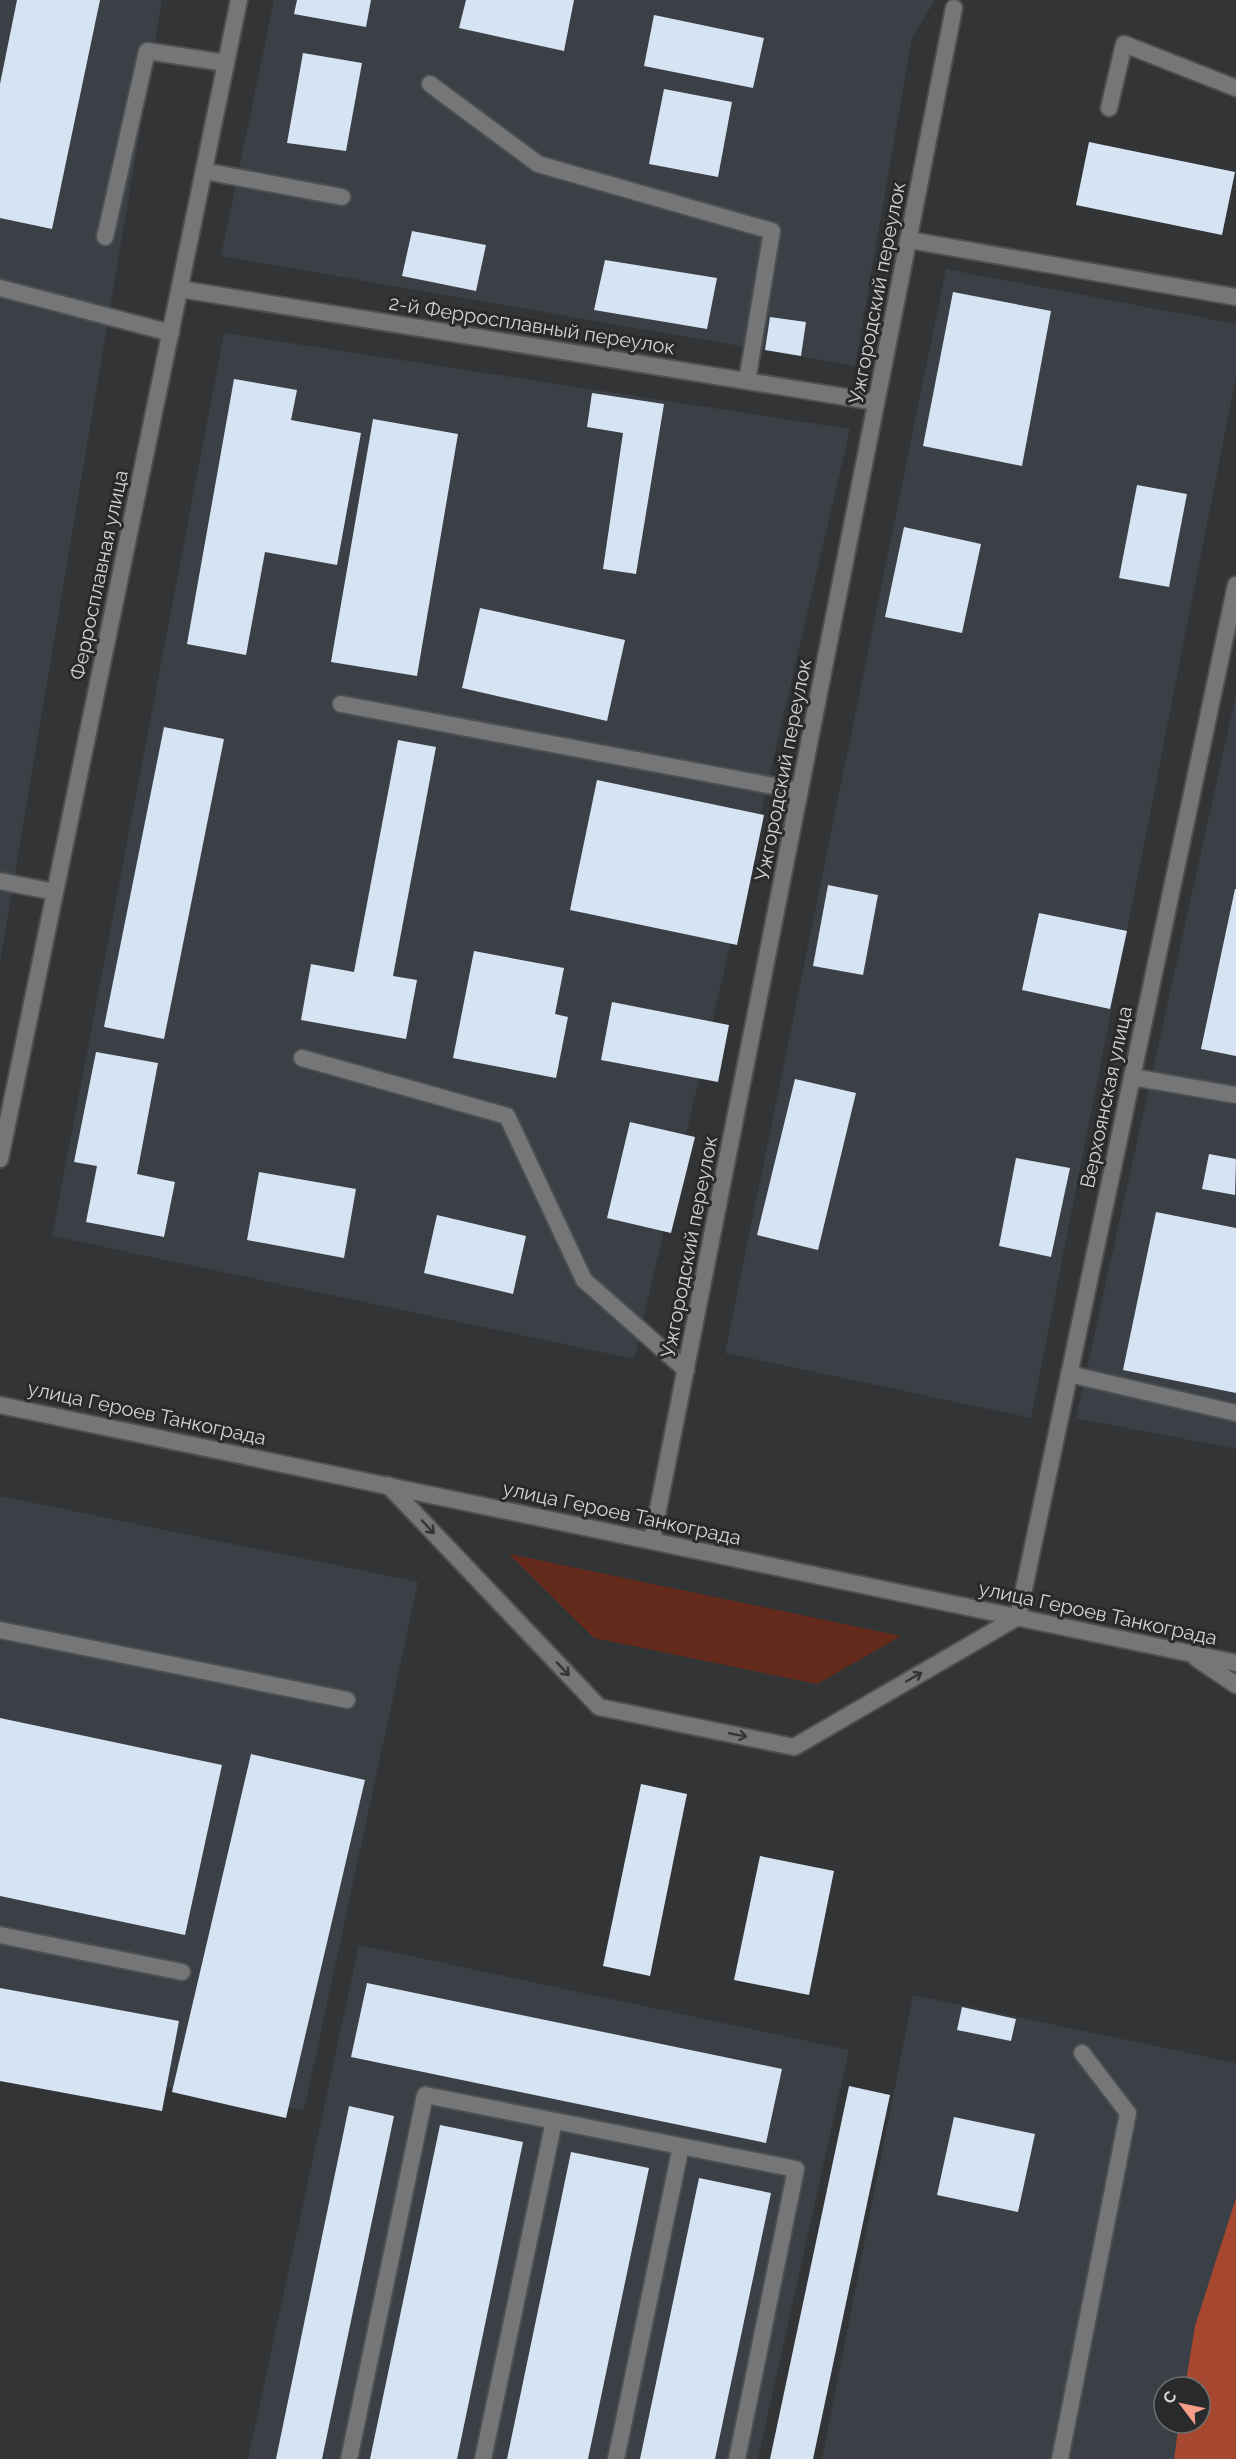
<svg xmlns="http://www.w3.org/2000/svg" width="1236" height="2459" font-family="Raleway,sans-serif">
  <rect width="100%" height="100%" fill="#323436"/>
  <path fill="#3a4046" fill-rule="evenodd" d="M0,0H162L0,962Z
    M274,0H935L912,38L855,366L221,256Z
    M946,269L1236,324V377L1031,1418L725,1353Z
    M224,333L850,429L634,1359L52,1236Z
    M1236,694V1449L1076,1418Z
    M0,1496L418,1582L304,2110L0,2060Z
    M359,1945L849,2050L758,2459H248Z
    M913,1995L1236,2063V2303L1203,2459H822ZM1164,2387H1200V2423H1164Z"/>
  <path fill="#642b1c" d="M509,1554H510L901,1636L817,1684L594,1638Z"/>
  <path fill="#a5482f" d="M1236,2198V2459H1174L1179,2423H1200V2387H1185L1195,2326Z"/>
  <path fill="#d6e3f3" d="M17,0H100L52,229L0,218V84Z
    M297,0H371L366,27L294,14Z
    M466,0H574L564,51L459,28Z
    M654,15L764,38L753,88L644,66Z
    M303,53L362,63L346,151L287,143Z
    M664,89L732,102L718,177L649,164Z
    M1089,142L1235,172L1222,235L1076,205Z
    M412,231L486,245L476,291L402,276Z
    M605,260L717,278L707,329L594,310Z
    M953,292L1051,311L1022,466L923,446Z
    M770,317L806,322L801,356L765,350Z
    M234,379L297,390L291,420L361,433L337,565L265,552L246,655L187,644Z
    M592,393L664,404L636,574L603,569L623,433L587,427Z
    M373,419L458,434L417,676L331,662Z
    M1137,485L1187,494L1169,587L1119,578Z
    M904,527L981,544L962,633L885,617Z
    M480,608L625,640L607,721L462,688Z
    M164,727L224,739L164,1039L104,1027Z
    M398,740L436,747L393,976L417,980L406,1039L301,1020L311,964L354,972Z
    M597,780L764,815L737,945L570,910Z
    M828,885L878,895L863,975L813,966Z
    M1235,889H1236V1056L1201,1049Z
    M1039,913L1127,931L1110,1009L1022,990Z
    M474,951L564,968L555,1014L568,1017L556,1078L453,1058Z
    M612,1002L729,1025L718,1082L601,1060Z
    M96,1052L158,1063L137,1174L175,1182L164,1237L86,1222L97,1166L74,1162Z
    M795,1079L856,1093L818,1250L757,1235Z
    M630,1122L695,1137L671,1233L607,1218Z
    M1209,1154L1236,1159L1235,1195L1202,1189Z
    M1016,1158L1070,1168L1051,1257L999,1246Z
    M259,1172L356,1189L344,1258L247,1240Z
    M1156,1212L1236,1228V1393L1123,1370Z
    M437,1215L526,1236L513,1294L424,1273Z
    M0,1718L222,1765L185,1935L0,1896Z
    M251,1754L365,1780L286,2118L172,2092Z
    M641,1784L687,1794L650,1976L603,1966Z
    M760,1856L834,1871L809,1995L734,1980Z
    M367,1983L782,2069L766,2143L351,2057Z
    M0,1988L179,2021L162,2111L0,2081Z
    M962,2007L1016,2019L1011,2041L957,2030Z
    M849,2086L890,2095L813,2459H770Z
    M349,2106L394,2116L322,2459H276Z
    M954,2117L1035,2134L1018,2212L937,2195Z
    M440,2125L523,2142L457,2459H370Z
    M571,2152L649,2168L588,2459H507Z
    M699,2178L771,2193L715,2459H640Z"/>
  <g fill="none" stroke-linecap="round" stroke-linejoin="round">
    <defs>
      <path id="service" d="M430,84L538,164L772,231L747,381
        M1109,108L1124,44L1236,88
        M204,171L342,197
        M105,237L147,51L226,63
        M909,240L1236,297
        M0,288L171,333
        M341,704L800,791
        M0,881L55,892
        M302,1058L507,1116L584,1280L686,1370
        M1132,1077L1236,1095
        M1069,1374L1236,1413
        M388,1485L599,1707L794,1747L1018,1617
        M0,1630L347,1700
        M0,1935L182,1972
        M349,2459L425,2095L796,2169L737,2459
        M483,2459L554,2121
        M616,2459L681,2146
        M1060,2459L1128,2113L1082,2053"/>
      <path id="minor" d="M180,289L876,402
        M0,1159L239,0
        M652,1540L954,8
        M1018,1617L1236,585"/>
      <path id="secondary" d="M0,1405L1236,1663
        M1196,1658L1236,1685"/>
    </defs>
    <use href="#service" stroke="#4e4f51" stroke-width="20"/>
    <use href="#minor" stroke="#4e4f51" stroke-width="20"/>
    <use href="#secondary" stroke="#4e4f51" stroke-width="20"/>
    <use href="#service" stroke="#747678" stroke-width="16"/>
    <use href="#minor" stroke="#747678" stroke-width="16"/>
    <use href="#secondary" stroke="#747678" stroke-width="16"/>
  </g>
  <defs><path id="oneway-shaft" d="M-6 0H5M1.5-3L5.5 0L1.5 3" fill="none" stroke-width="1.6" stroke-linecap="round" stroke-linejoin="round" transform="scale(1.5)"/></defs>
  <g stroke="#333537">
    <use href="#oneway-shaft" transform="translate(428 1527) rotate(47)"/>
    <use href="#oneway-shaft" transform="translate(563 1669) rotate(47)"/>
    <use href="#oneway-shaft" transform="translate(914 1677) rotate(-30)"/>
    <use href="#oneway-shaft" transform="translate(738 1735) rotate(11)"/>
  </g>
  <g text-anchor="middle" stroke-width="6" stroke-linejoin="round" paint-order="stroke">
    <g font-size="20" fill="#d2d3d5" stroke="#282a2c">
      <text transform="translate(877 293) rotate(-79)" y="7">Ужгородский переулок</text>
      <text transform="translate(532 325) rotate(9)" y="7">2-й Ферросплавный переулок</text>
      <text transform="translate(99 575) rotate(-78)" y="7">Ферросплавная улица</text>
      <text transform="translate(783 770) rotate(-79)" y="7">Ужгородский переулок</text>
      <text transform="translate(1106 1097) rotate(-78)" y="7">Верхоянская улица</text>
      <text transform="translate(689 1247) rotate(-79)" y="7">Ужгородский переулок</text>
      <text transform="translate(147 1413) rotate(12)" y="7">улица Героев Танкограда</text>
      <text transform="translate(622 1513) rotate(12)" y="7">улица Героев Танкограда</text>
      <text transform="translate(1098 1613) rotate(12)" y="7">улица Героев Танкограда</text>
    </g>
  </g>
  <g transform="translate(1182 2405) rotate(302)"><circle r="28" fill="#282a2c" stroke="#6c6e70" stroke-width="1.5"/>
  <path d="M0-4.5L10 22L0 15L-10 22Z" fill="#f49e87"/>
  <text y="-9" font-size="16" font-weight="bold" text-anchor="middle" fill="#d2d3d5">С</text>
  </g>
</svg>
